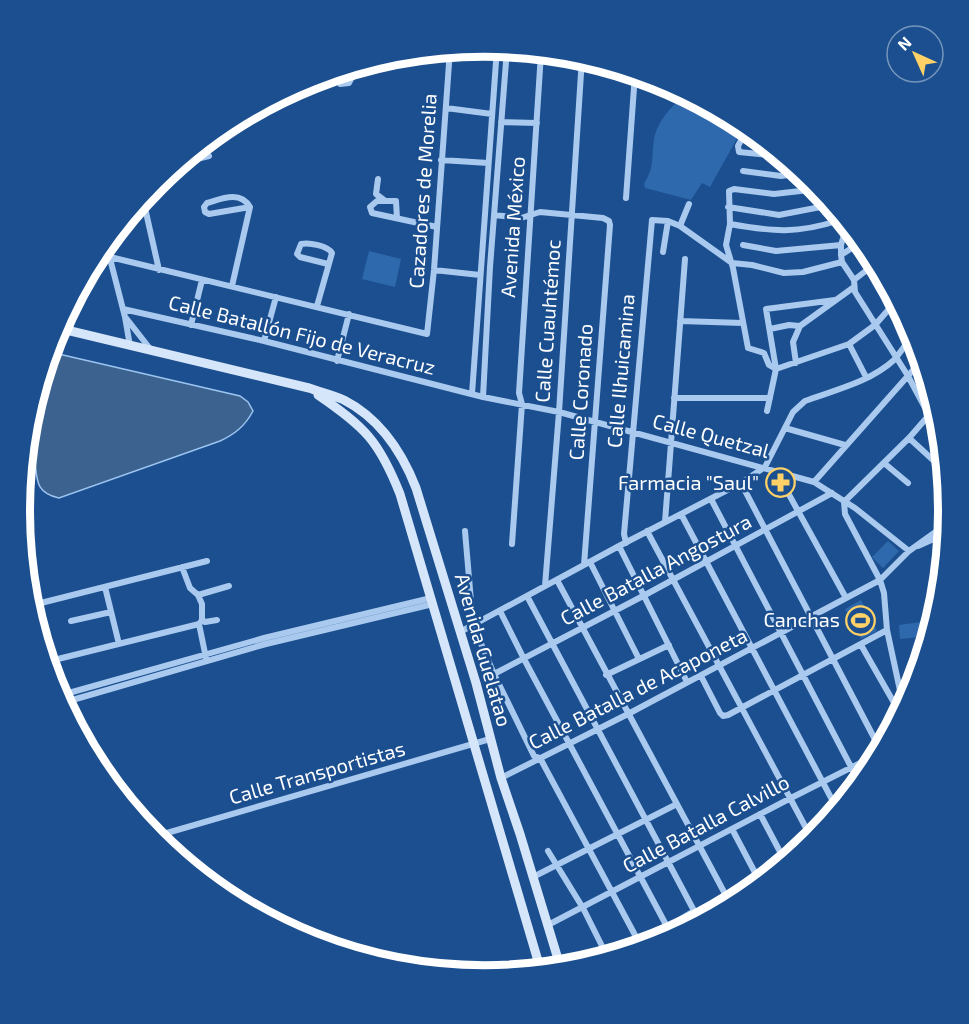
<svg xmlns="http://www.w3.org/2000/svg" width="969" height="1024" font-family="'Exo 2',sans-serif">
  <rect width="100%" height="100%" fill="#1b4f8f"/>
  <path fill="#2e69ad" d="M666,84L744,126L710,187L702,183L691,200L645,188L644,184C655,165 651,159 654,139C656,126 667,111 676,103Z
    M369,251L401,259L395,287L362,279Z
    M888,541L899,551L883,568L872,557Z
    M861,600L877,631L861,639L845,609Z
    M935,620L931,636L900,639L899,625Z"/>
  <path fill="#3c6290" stroke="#9cc4f0" stroke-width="1.5" d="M50,352L240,396L248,402L253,411C245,426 235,434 220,441L59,498C36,493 37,481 35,461C34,455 31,448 29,442L26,441L29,421Z"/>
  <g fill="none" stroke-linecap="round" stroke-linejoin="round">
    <path stroke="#a9c9ee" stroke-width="6" d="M336,73L340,84L349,83L351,79L348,70
      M446,108L492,114
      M501,122L537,123
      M747,129L738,146L739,152L780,156
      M441,160L488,163
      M180,163L209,156
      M743,171L781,176L800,173
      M378,179L376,194L384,200
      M626,198L635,74
      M143,199L159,270
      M728,207L779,215L831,205
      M837,212L844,235L841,245V255L842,262L854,280L855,292L908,376L929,415
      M494,215L521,218L540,212L603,218L609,221L610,225L584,565
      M397,218L396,201H377L370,207L372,213L437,227
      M730,224C774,232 797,234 840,220
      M680,226L689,204
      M106,243L125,317L130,346
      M743,245L776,251L841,245
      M663,252L668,221
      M841,255L861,242
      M110,257L427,334L434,270L450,50
      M434,270L480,275
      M854,280L876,263
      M232,286L250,207C240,190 221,199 207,203L204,207L205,212L209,214L250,207
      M317,306L332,253C328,246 309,242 301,244L297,254L300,257L328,264
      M123,309L264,341L483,397L559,412L814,482L855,508L909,551
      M126,318L151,350
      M680,321L743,323
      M191,325L202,280
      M770,329L789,325L800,326
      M264,341L276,297
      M849,344L866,377
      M748,348L733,268L726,245L730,224L729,191L734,189L774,194L818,189
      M748,348L764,353L769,365L776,369
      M337,361L349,314
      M796,363L793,342L800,326L854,287
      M776,369L849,344L875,325L896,301
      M472,394L497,48
      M483,397L490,267L507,49
      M674,398H770
      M767,411L776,369L766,309L835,300
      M785,428L845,445
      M909,438L945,471
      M935,462L944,452
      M884,463L908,483
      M776,471L846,598
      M814,482L922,360
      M741,483L881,751
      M711,499L860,784
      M681,514L838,811
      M665,522L685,259
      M465,531L473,625L494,674L534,756L540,758L642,948
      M647,531L813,841
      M626,543L624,534L652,220L668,221L680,226L732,263L752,265L784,273L803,272L842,262
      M512,544L522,404L519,393L541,53
      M619,546L687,682
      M918,546L947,533
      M590,562L639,659
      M182,567L190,588L198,595L229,586
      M26,576L40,636
      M557,580L731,905
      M545,586L559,412L582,58
      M105,587L119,644
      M198,595L202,604V620
      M527,596L700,922
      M33,605L207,561
      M500,611L524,659L672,936
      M71,621L111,612
      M199,624L206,658
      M460,632L619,546L741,483L765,467L793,412L805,401C835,390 870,382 894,360C901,352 907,342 914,334
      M861,645L901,715
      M494,674L645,595L832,493
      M606,675L669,645
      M701,676L720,713L723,716L728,715L887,630
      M53,682L49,666L54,660L199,624L202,620L205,622L217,620
      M58,696L264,638L431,598
      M62,703L266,644L433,604
      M904,709L887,630L884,593L880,580L845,514L844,502L909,438L936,407
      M93,762L103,759
      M104,777L110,776
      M501,778L628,714L880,580L909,551L948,523
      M760,814L786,863
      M732,829L761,884
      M153,837L490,739
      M548,851L583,908L608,958
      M533,877L677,804
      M548,925L789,799L880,753
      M667,927L694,911"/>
    <path stroke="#d6e6fa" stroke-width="9" d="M58,328L309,388C320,392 333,395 344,400C379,418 402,452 416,488L476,683L501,778L520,834L561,969
      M318,395C365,427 379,441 400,494L541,971"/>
  </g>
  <defs>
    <symbol id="pharmacy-ring" viewBox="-11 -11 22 22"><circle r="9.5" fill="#1b4f8f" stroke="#ffd166" stroke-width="1.5"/><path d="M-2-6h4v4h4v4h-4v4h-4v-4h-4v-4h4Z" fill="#ffd166"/></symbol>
    <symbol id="stadium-ring" viewBox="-11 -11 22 22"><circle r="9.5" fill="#1b4f8f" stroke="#ffd166" stroke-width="1.5"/><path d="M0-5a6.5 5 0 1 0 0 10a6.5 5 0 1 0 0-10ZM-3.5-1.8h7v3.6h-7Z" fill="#ffd166"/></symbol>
  </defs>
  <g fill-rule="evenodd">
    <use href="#pharmacy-ring" x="764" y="466" width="33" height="33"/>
    <use href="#stadium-ring" x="844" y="604" width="33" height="33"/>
  </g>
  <g text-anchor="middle" stroke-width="5" stroke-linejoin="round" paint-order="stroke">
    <g font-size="20" fill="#fff" stroke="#1b4f8f">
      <text transform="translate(423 191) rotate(-86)" y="7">Cazadores de Morelia</text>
      <text transform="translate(513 227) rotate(-86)" y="7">Avenida México</text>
      <text transform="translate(548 321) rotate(-86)" y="7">Calle Cuauhtémoc</text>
      <text transform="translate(302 335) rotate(14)" y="7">Calle Batallón Fijo de Veracruz</text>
      <text transform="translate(621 371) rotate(-85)" y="7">Calle Ilhuicamina</text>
      <text transform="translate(581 392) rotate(-86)" y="7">Calle Coronado</text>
      <text transform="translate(711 436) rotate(15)" y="7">Calle Quetzal</text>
      <text transform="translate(656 570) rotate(-28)" y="7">Calle Batalla Angostura</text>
      <text transform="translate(483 650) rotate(74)" y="7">Avenida Guelatao</text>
      <text transform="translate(638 689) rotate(-27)" y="7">Calle Batalla de Acaponeta</text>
      <text transform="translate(317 773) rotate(-16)" y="7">Calle Transportistas</text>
      <text transform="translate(706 824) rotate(-28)" y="7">Calle Batalla Calvillo</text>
    </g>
    <g font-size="20" fill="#fff" stroke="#1b4f8f" text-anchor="end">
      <text x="759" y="490">Farmacia "Saul"</text>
      <text x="840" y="627">Canchas</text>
    </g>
  </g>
  <path d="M0 0H969V1024H0ZM30 511a454 454 0 1 1 908 0a454 454 0 1 1-908 0Z" fill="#1b4f8f" fill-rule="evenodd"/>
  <path fill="none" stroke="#fff" stroke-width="8" d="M30 511a454 454 0 1 1 908 0a454 454 0 1 1-908 0Z"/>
  <g transform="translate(915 54) rotate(315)"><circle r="28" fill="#1b4f8f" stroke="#7695bc" stroke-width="1.5"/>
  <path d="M0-4.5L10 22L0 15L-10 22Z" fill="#ffd166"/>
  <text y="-9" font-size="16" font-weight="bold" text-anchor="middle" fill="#ffffff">N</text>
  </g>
</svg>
